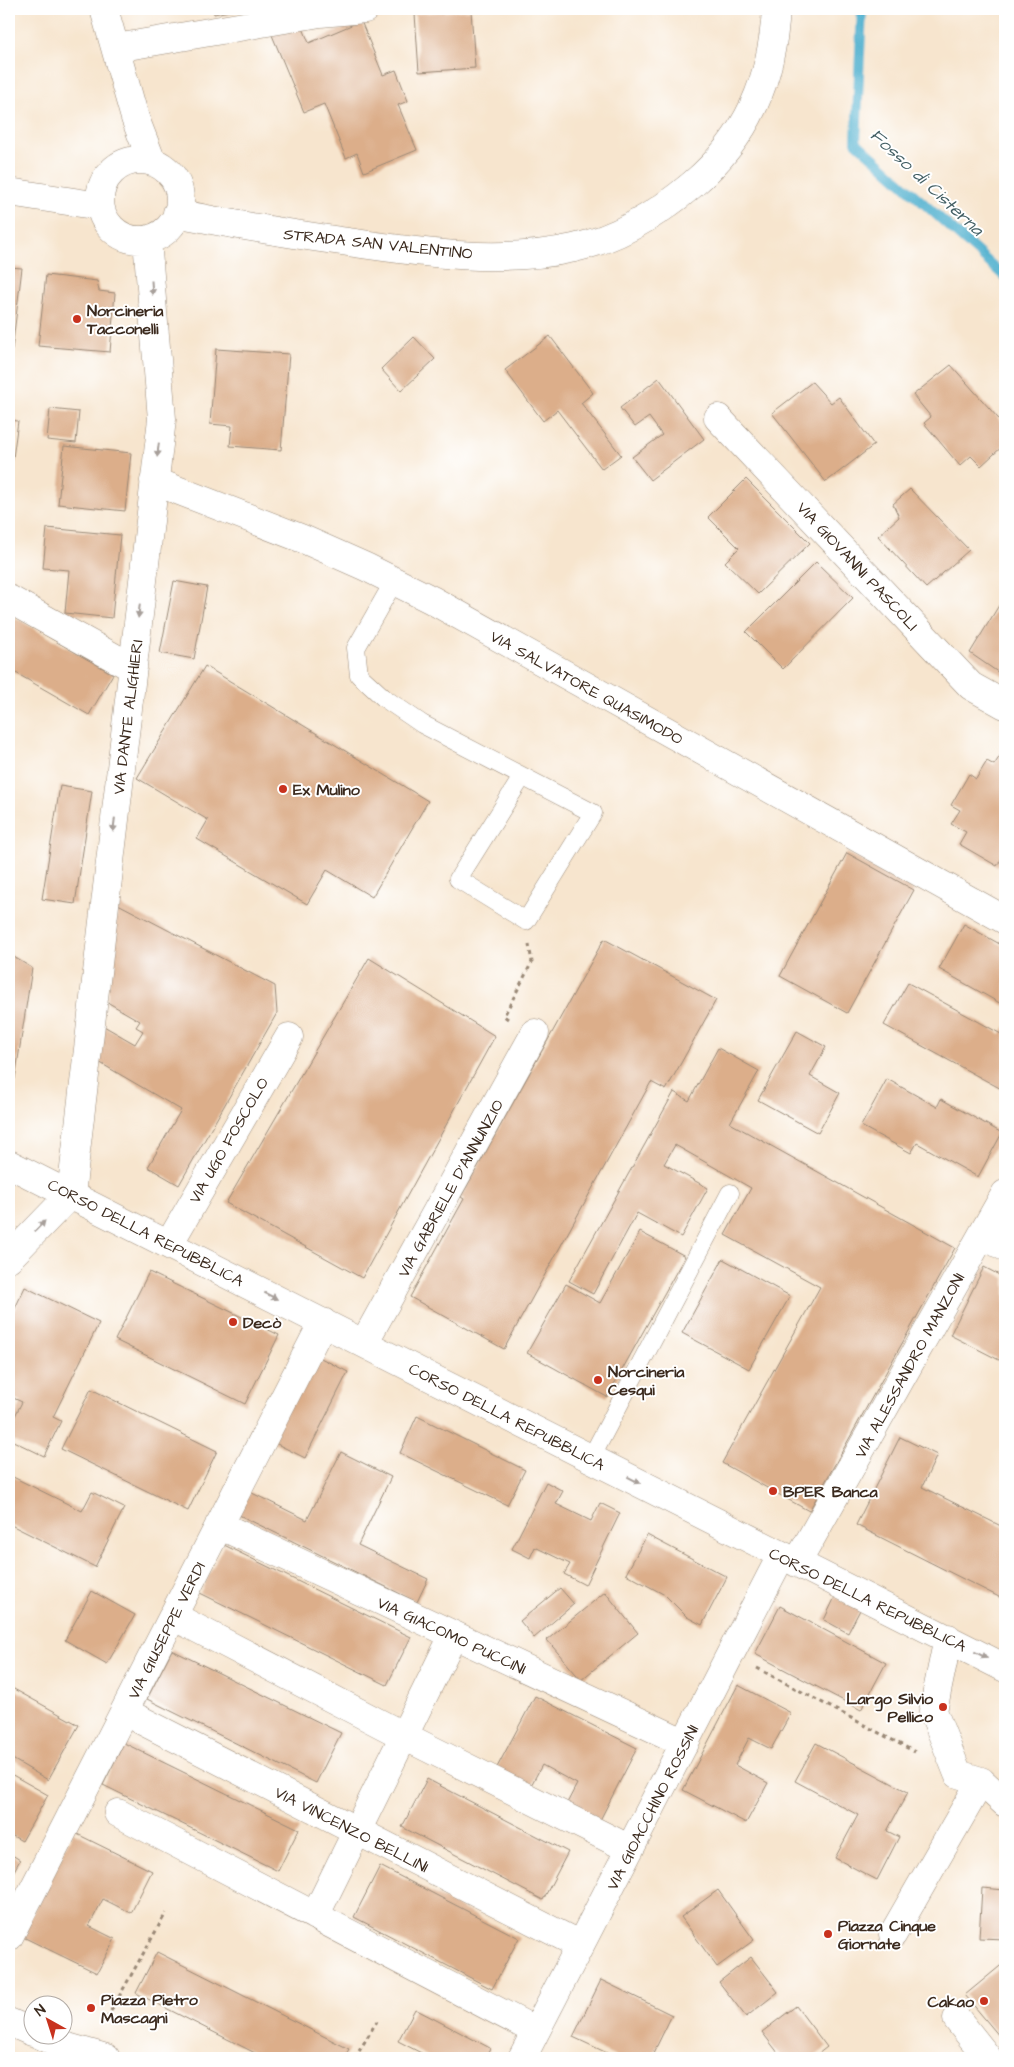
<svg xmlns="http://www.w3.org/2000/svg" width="1014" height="2067" font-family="'Architects Daughter',sans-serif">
  <rect width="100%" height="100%" fill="#fff"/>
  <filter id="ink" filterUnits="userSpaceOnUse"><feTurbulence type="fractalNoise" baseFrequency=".02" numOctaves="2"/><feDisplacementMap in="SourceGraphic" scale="10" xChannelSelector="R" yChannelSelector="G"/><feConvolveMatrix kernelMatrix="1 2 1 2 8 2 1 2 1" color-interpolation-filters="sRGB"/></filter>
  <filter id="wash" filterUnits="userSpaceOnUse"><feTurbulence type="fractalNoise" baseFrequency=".0096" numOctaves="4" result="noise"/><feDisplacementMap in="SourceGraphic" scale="20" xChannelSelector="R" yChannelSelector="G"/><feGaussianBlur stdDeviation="1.12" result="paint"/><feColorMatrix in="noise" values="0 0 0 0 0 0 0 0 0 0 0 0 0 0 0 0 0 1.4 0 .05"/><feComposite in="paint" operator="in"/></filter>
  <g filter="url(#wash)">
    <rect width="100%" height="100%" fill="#f7e5ce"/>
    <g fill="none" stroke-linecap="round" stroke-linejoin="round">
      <path stroke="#4eafcd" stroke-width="10" d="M862,9L856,142L1005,277"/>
    </g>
    <g id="blocks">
      <path fill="#dcae8a" d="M213,9H234L235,10L214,14Z
        M471,10L475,68L419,72L415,14Z
        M361,21L383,75L396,70L408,101L398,105L417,150L364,172L357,153L346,158L324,104L304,112L272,35L301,23L309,43Z
        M9,267L22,268L12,350L9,349Z
        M46,275L97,281L99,291L115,293L110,352L38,346Z
        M550,336L593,393L581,403L621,455L602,469L557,410L543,421L505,370Z
        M414,337L435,359L401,391L381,369Z
        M216,349L289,354L281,450L230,446L232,426L210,424Z
        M951,365L1005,426V444L981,466L971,456L960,466L924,423L931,417L913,395Z
        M659,378L704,439L650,480L632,457L662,435L649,417L635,427L620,408Z
        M812,382L831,403L839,397L874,445L826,482L772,413Z
        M50,409L79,412L76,443L47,440Z
        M9,420L18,421L10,480H9Z
        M64,446L131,453L125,511L58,504Z
        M746,479L810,543L758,594L725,562L739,548L708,517Z
        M910,489L969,550L926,588L878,536L899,517L893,504Z
        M47,528L120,535L112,618L65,613L69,570L43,568Z
        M816,562L853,598L783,669L746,632Z
        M174,581L207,587L194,659L160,653Z
        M1001,602L1005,605V677L970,653Z
        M10,615L113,674L89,715L9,669Z
        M205,666L428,801L372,897L327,870L307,904L197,839L208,820L137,778Z
        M1002,753L1005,755V853L997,866L959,844L966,832L951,824L960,810L951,805L969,774L976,779L987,761L994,765Z
        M60,786L92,791L75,904L42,899Z
        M847,853L914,890L847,1013L780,976Z
        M118,904L275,986L277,1013L179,1185L148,1167L181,1110L97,1061L102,1025L135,1044L143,1031L136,1027L140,1021L107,1002Z
        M964,924L1005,947V1006L939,969Z
        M604,939L716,1000L666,1090L651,1082L504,1349L410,1297L464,1199L461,1197Z
        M9,954L32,968L15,1079L9,1076Z
        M369,958L495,1036L362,1278L226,1203Z
        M908,983L1001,1034L1005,1026V1091L884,1025Z
        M797,1031L826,1047L810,1076L840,1093L818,1133L758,1100Z
        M718,1048L759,1071L730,1123L955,1248L809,1511L722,1463L820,1287L725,1235L751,1188L675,1145L664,1164L708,1188L681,1237L637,1213L593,1294L569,1281L674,1092L689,1101Z
        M887,1079L937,1107L941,1099L1002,1133L978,1177L917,1143L911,1153L861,1126Z
        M640,1232L685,1256L607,1397L527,1353L566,1284L600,1303Z
        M723,1259L790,1296L749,1369L682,1333Z
        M984,1267L1005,1278V1363L950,1335Z
        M149,1272L279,1335L245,1404L115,1340Z
        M25,1287L99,1323L53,1417L61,1421L44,1456L9,1439V1428L22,1402L9,1396V1321Z
        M313,1354L348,1372L305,1458L271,1441Z
        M91,1389L217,1451L188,1511L61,1449Z
        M417,1416L525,1470L507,1505L400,1453Z
        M900,1437L937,1455L922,1487L1005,1528V1600L856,1525Z
        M341,1452L391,1477L358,1545L428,1579L417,1602L239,1515L250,1492L307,1520Z
        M9,1475L82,1511L92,1492L124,1508L95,1567L9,1524Z
        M546,1482L563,1491L556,1504L591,1521L600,1503L620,1513L585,1585L564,1574L570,1564L535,1547L530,1558L512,1549Z
        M647,1535L727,1577L702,1625L687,1617L665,1595L626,1574Z
        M224,1545L411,1637L387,1685L200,1593Z
        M560,1588L574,1604L534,1638L520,1621Z
        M92,1591L135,1615L107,1664L65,1640Z
        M605,1592L638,1633L581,1680L547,1640Z
        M835,1597L860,1610L848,1633L824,1620Z
        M780,1606L886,1663L861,1710L755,1654Z
        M172,1650L341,1733L316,1783L147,1699Z
        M738,1685L791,1713L771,1749L749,1738L735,1765L768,1783L746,1823L683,1790Z
        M12,1688L79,1725L48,1780L9,1757V1740L12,1734L9,1732V1693Z
        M535,1696L637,1748L599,1822L566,1805L577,1784L542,1765L528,1791L494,1773Z
        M124,1743L299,1829L278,1871L103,1785Z
        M816,1743L908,1792L887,1831L899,1837L877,1880L835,1858L858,1815L795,1781Z
        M9,1773L48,1795L22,1841L9,1834Z
        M427,1779L568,1852L543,1900L402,1827Z
        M73,1832L152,1871L131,1913L103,1899L89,1926L115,1939L97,1973L21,1936Z
        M9,1853L20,1860L9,1880Z
        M380,1866L519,1938L492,1989L354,1917Z
        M982,1888L1005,1890V1939L979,1938Z
        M718,1890L754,1940L717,1967L681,1917Z
        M157,1952L349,2049L344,2058H265L136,1993Z
        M751,1957L778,1992L746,2017L719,1982Z
        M1005,1962V2043L965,1995Z
        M601,1980L672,2015L651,2058H618L573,2037Z
        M796,2006L827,2047L813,2058H782L762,2032Z
        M415,2009L490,2048L485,2058H426L427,2056L398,2041Z"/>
    </g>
  </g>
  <g filter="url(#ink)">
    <use href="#blocks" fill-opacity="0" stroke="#998876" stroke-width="1"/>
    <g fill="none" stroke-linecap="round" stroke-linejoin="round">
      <defs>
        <path id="service" d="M393,583L356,648L359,675L384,698L422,724L593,813L526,921L458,879L522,777
          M591,1458L730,1193"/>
        <path id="minor" d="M104,9L135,118L152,162
          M116,48L320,13L365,9
          M100 200a40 40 0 1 1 80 0a40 40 0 1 1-80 0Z
          M9,192L100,206
          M177,213C232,225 286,233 341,241C417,252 498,265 574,248C619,238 659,213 693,184C748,137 772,80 776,9
          M718,418L971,686L1005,705
          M154,481L303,539L366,567L432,600L1005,920
          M9,599L133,668
          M9,1164L1005,1668
          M71,1194L162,419L147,240
          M982,1235L1005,1247
          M169,1244L289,1037
          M9,1258L71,1194
          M364,1343L535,1033
          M219,1525L685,1743
          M797,1563L1005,1194
          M173,1616L404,1736L630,1849
          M948,1638L933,1711L958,1774L981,1781L1005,1803
          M125,1712L580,1945
          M118,1813L536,2031
          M315,1916L453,1636
          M893,1934L981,1781
          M9,1937L323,1322
          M957,2019L988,2058
          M522,2058L781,1556"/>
        <path id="tertiary" d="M9,2022L32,2032
          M38,2034L64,2046L106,2058"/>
      </defs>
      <use href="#service" stroke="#998876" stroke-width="19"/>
      <use href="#minor" stroke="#998876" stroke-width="29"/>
      <use href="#tertiary" stroke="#998876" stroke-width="29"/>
      <path stroke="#998876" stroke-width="3" stroke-dasharray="4 4" stroke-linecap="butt" d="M508,1019L504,1016L532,962L529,945
        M757,1668L915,1752
        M107,2018L166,1913
        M355,2058L377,2021"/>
      <use href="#service" stroke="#fff" stroke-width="18"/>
      <use href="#minor" stroke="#fff" stroke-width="28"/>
      <use href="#tertiary" stroke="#fff" stroke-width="28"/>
    </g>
    <defs><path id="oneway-solid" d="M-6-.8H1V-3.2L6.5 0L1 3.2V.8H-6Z" transform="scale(1.25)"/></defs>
    <g fill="#a79f9a">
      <use href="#oneway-solid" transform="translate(152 288) rotate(86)"/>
      <use href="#oneway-solid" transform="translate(158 450) rotate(97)"/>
      <use href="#oneway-solid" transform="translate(139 611) rotate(97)"/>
      <use href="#oneway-solid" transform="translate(114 825) rotate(97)"/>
      <use href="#oneway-solid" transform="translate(40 1226) rotate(-46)"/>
      <use href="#oneway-solid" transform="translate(271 1296) rotate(27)"/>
      <use href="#oneway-solid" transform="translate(634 1480) rotate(27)"/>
      <use href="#oneway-solid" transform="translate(981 1655) rotate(27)"/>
    </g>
  </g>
  <g fill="#c8321e" stroke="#fff" stroke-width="2">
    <circle cx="77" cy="319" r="5"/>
    <circle cx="283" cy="789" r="5"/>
    <circle cx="233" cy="1322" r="5"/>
    <circle cx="598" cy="1380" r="5"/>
    <circle cx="773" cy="1491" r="5"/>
    <circle cx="943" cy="1707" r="5"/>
    <circle cx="828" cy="1934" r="5"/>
    <circle cx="984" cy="2001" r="5"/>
    <circle cx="91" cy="2008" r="5"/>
  </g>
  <g text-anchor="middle" stroke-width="4" stroke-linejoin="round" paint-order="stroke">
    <g font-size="16" fill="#3b2a1e" stroke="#fff">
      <text transform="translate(378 243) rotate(6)" y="6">STRADA SAN VALENTINO</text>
      <text transform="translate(858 566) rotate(47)" y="6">VIA GIOVANNI PASCOLI</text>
      <text transform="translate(587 687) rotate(29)" y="6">VIA SALVATORE QUASIMODO</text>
      <text transform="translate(127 717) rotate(-83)" y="6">VIA DANTE ALIGHIERI</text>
      <text transform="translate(228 1140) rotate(-60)" y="6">VIA UGO FOSCOLO</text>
      <text transform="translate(450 1188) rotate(-61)" y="6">VIA GABRIELE D'ANNUNZIO</text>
      <text transform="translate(146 1232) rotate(27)" y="6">CORSO DELLA REPUBBLICA</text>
      <text transform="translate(909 1365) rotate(-61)" y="6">VIA ALESSANDRO MANZONI</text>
      <text transform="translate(507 1416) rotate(27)" y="6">CORSO DELLA REPUBBLICA</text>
      <text transform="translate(868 1599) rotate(26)" y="6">CORSO DELLA REPUBBLICA</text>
      <text transform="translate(166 1630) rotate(-63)" y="6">VIA GIUSEPPE VERDI</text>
      <text transform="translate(452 1635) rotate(25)" y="6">VIA GIACOMO PUCCINI</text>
      <text transform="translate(652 1807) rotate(-63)" y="6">VIA GIOACCHINO ROSSINI</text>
      <text transform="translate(352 1829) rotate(27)" y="6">VIA VINCENZO BELLINI</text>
    </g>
    <g font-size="16" font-weight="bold" fill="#3b2a1e" stroke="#fff" text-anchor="start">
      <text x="87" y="316">Norcineria<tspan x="87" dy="18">Tacconelli</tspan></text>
      <text x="293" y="795">Ex Mulino</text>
      <text x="243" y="1328">Decò</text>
      <text x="608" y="1377">Norcineria<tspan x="608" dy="18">Cesqui</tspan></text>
      <text x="783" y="1497">BPER Banca</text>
      <text x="933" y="1704" text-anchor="end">Largo Silvio<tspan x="933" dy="18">Pellico</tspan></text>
      <text x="838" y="1931">Piazza Cinque<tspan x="838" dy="18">Giornate</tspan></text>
      <text x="101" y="2005">Piazza Pietro<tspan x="101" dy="18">Mascagni</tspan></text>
      <text x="974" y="2007" text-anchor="end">Cakao</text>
    </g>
    <g font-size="18" font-style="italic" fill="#435f64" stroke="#fff">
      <text transform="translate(927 182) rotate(43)" y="6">Fosso di Cisterna</text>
    </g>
  </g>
  <rect width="1014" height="2067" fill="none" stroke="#fff" stroke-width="30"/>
  <g transform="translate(48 2020) rotate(321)"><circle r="24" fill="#ffffff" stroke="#b1aaa5"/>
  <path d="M0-4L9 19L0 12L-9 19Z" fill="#c8321e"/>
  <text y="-8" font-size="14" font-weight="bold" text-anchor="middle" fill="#3b2a1e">N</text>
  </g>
</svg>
